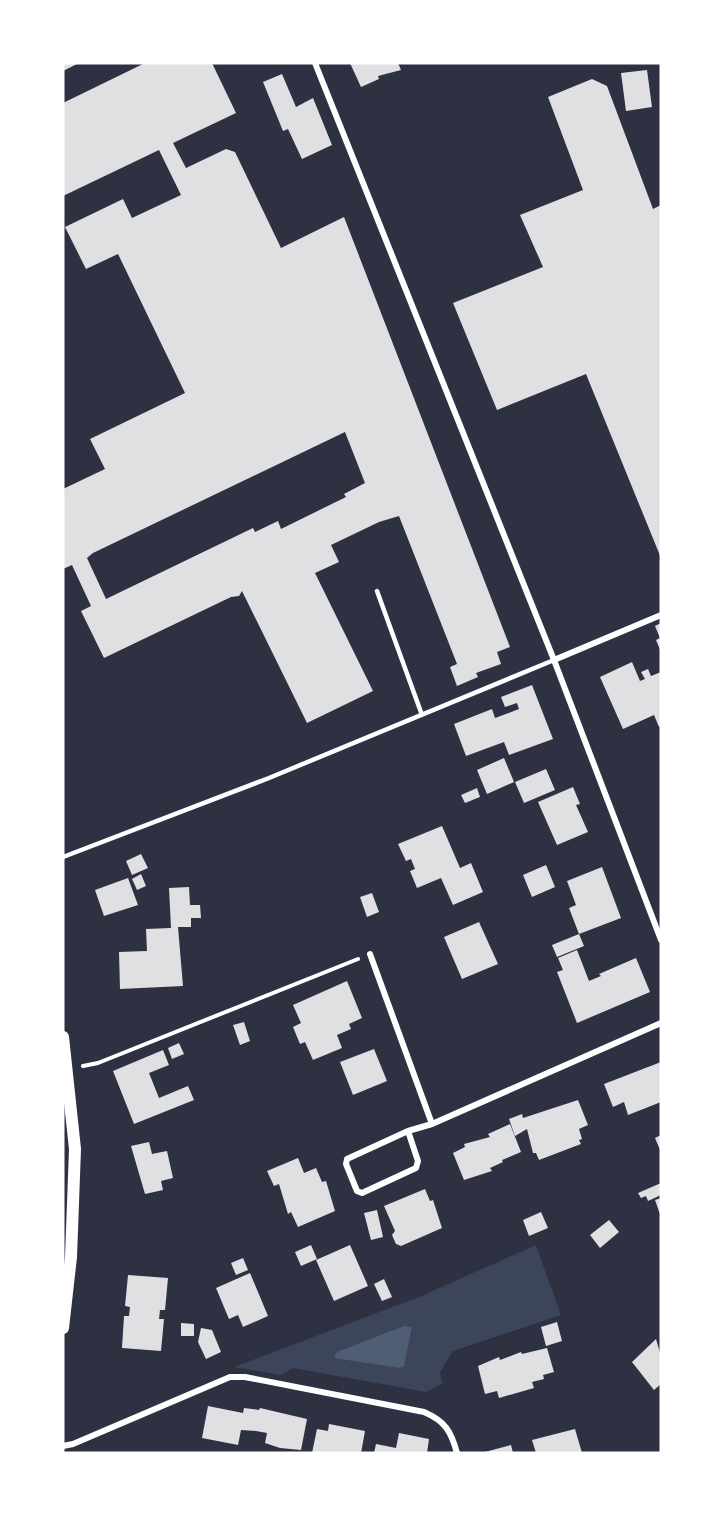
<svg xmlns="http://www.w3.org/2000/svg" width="724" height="1516" font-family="Figtree,sans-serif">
  <rect width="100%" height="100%" fill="#2d3142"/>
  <path fill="#3c4559" d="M536,1245L561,1315L453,1351L440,1372L442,1384L426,1392L293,1368L281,1375L234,1367L419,1297Z"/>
  <path fill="#4f5d75" d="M404,1326L412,1327L404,1366L400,1368L334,1358L337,1352Z"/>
  <path fill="#e0e0e3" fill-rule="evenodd" d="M63,63H79L63,71Z
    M145,63H212L236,113L173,143L186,168L226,149L235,152L281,248L344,217L510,647L497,652L501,664L476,673L478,677L457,686L450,667L457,664L399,516L379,522L331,545L339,562L315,573L373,691L307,723L242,591L239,596L231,597L104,658L81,611L91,606L72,565L63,569V489L105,469L90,439L185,393L118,254L86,269L65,227L123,199L132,218L181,195L159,150L63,196V103ZM345,432L365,483L344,494L346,497L281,529L278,521L255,532L253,528L106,599L87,558L93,553Z
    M350,63H398L401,70L378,76L379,79L361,87Z
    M647,70L652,107L626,111L621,73Z
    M282,74L296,107L313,98L332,145L302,159L288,129L283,131L263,82Z
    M592,79L607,86L653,209L661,205V558L586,374L497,410L453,303L543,267L520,215L583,190L548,97Z
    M661,623V652L656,640L660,638L655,626Z
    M632,662L640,681L645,679L641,672L648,669L651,676L661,672V726L659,727L654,715L623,729L600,677Z
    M532,685L553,739L509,755L504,742L466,756L454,724L492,709L495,718L519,709L517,703L505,707L501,697Z
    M504,758L514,782L487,794L477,770Z
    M546,769L555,790L524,803L515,782Z
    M573,787L580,804L576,805L588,832L557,845L538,802Z
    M477,788L480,797L465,803L461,795Z
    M442,826L460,868L471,863L483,892L453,905L441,878L417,888L410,871L415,869L411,859L406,861L398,844Z
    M141,854L148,868L132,875L126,861Z
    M546,865L555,887L532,897L523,875Z
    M602,867L621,918L579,934L584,946L557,957L552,945L579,934L569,908L576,905L567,881Z
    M141,874L146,886L137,890L132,879Z
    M128,878L138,905L104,916L95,890Z
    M189,887L190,905H200L201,918H191V927H178L183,986L120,989L119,952L147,951L146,929L171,928L169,888Z
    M372,893L379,912L367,917L360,897Z
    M479,922L498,964L462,979L444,937Z
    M577,950L589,981L601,976L599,974L636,958L650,992L577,1023L557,972L563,970L558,958Z
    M347,981L362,1018L349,1024L351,1029L337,1035L342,1048L313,1060L305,1042L300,1044L293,1027L301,1023L293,1005Z
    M244,1022L250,1041L240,1045L233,1025Z
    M179,1043L184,1054L172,1059L168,1048Z
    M374,1049L387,1081L353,1095L340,1062Z
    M163,1050L169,1065L149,1073L159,1098L188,1086L194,1100L134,1124L113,1071Z
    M661,1062V1102L628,1115L624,1102L613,1107L604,1084Z
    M578,1100L588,1125L579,1129L582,1139L579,1140L581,1144L539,1160L536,1153H533L527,1129L515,1136L509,1119L522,1114L523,1118Z
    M510,1124L521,1152L502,1160L503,1162L490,1168L492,1171L464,1180L453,1153L465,1147L464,1144L490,1137L488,1134Z
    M661,1135V1152L655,1138Z
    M149,1142L152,1154L167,1151L173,1178L161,1181L163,1190L145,1194L131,1146Z
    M298,1158L304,1173L316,1168L322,1182L326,1181L335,1211L298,1227L291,1212L288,1214L279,1184L274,1186L267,1171Z
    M661,1183V1195L648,1201L646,1196L641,1198L638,1193Z
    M425,1189L430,1201L433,1200L442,1228L401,1246L396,1244L392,1235L395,1231L384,1206Z
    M661,1198V1217L655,1200Z
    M377,1210L383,1237L371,1240L364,1213Z
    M541,1212L548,1228L529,1236L523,1220Z
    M609,1220L619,1232L600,1248L590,1235Z
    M311,1245L317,1259L301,1266L295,1252Z
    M350,1245L368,1286L334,1301L316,1260Z
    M243,1258L248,1270L236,1275L231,1263Z
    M250,1273L268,1316L243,1327L238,1315L229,1319L216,1288Z
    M128,1275L168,1278L165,1310H160L159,1319H164L161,1351L122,1348L124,1316H129L130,1307L125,1306Z
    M384,1279L392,1297L382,1301L374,1284Z
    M557,1322L562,1341L546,1346L541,1327Z
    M181,1323L194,1324V1336H181Z
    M201,1328L212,1330L221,1352L206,1359L198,1342Z
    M656,1339L661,1356V1384L654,1390L632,1362Z
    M547,1348L554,1372L543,1375L544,1379L532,1382L534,1388L499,1398L497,1391L485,1394L478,1366L499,1357L500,1360L521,1352L522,1354Z
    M208,1406L243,1413L244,1408L259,1410L260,1408L307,1419L301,1450L280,1448L265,1443L267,1433L256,1431L241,1430L238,1445L202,1438Z
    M329,1424L365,1431L361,1453H312L317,1429L328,1431Z
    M575,1429L582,1453H536L532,1440Z
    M399,1433L429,1439L427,1453H374L376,1444L396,1448Z
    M511,1445L513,1453H485V1452Z"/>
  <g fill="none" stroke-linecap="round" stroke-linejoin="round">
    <path stroke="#fff" stroke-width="4" d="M83,1066L98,1063L358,959"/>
    <path stroke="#fff" stroke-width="4.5" d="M377,591L422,715
      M63,857L269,778L554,660"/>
    <path stroke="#fff" stroke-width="6" d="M315,63L554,660L661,940
      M554,660L661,615
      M370,954L432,1124
      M408,1131L418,1161L416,1168L362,1193L357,1191L346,1164L347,1159L408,1131L432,1124L661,1023
      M63,1446L73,1444L230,1377H245L424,1412C445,1421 451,1431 457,1453"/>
    <path stroke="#fff" stroke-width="12" d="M63,1037L75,1149L71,1257L63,1328"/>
  </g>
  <rect width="724" height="1516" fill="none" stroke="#ffffff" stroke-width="129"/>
</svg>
